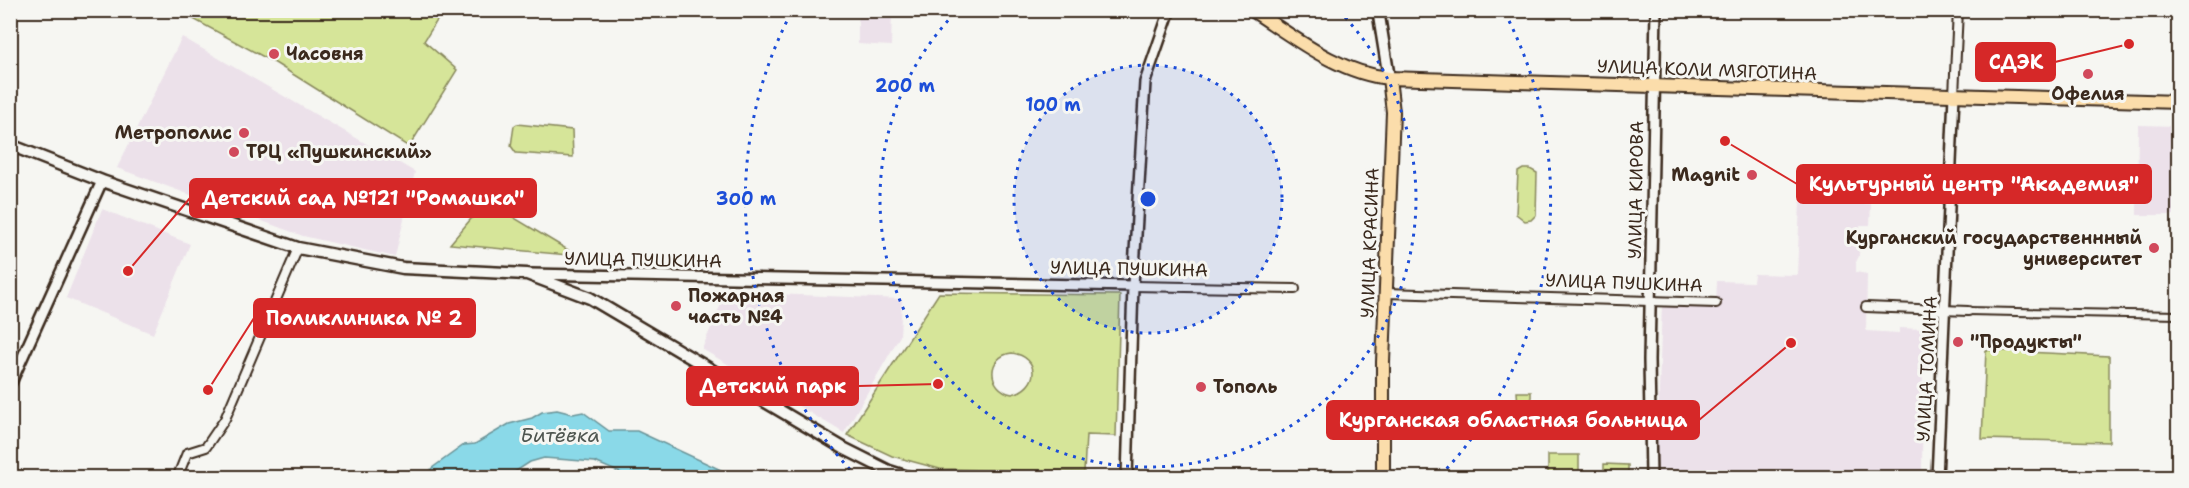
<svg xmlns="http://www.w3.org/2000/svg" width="2189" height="488" font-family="'Shantell Sans',sans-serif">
  <rect width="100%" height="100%" fill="#f6f6f2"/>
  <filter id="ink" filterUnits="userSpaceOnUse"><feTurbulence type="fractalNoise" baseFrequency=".0167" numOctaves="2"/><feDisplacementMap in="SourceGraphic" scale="12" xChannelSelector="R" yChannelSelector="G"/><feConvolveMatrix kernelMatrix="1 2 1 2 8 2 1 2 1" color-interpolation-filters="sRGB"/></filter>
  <g filter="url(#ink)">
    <path fill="#ece1ea" d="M858,11H892L891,46L858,44Z
      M182,37L415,172L395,257L303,236L117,168Z
      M2138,125L2178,126V215H2137Z
      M1800,202L1871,204L1870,225H1860L1859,256L1856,262V272L1867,274L1866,331L1899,333V328L1923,329L1922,477L1656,478L1662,303L1716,305L1717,281L1753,282L1754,274L1797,275Z
      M102,209L190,244L153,334L66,298Z
      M726,292L902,299L900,336L844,433L702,349Z"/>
    <path fill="#d6e599" stroke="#88885c" stroke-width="1.5" fill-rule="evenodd" d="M186,10L443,11L424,41L457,70L409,147L275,63L184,14Z
      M517,124L572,130L573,157L516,153L511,146L514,126Z
      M1523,169H1530L1537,173L1536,215L1531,220L1525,221L1516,214L1518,172Z
      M486,201L568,250V255L450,244Z
      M939,293L1120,295L1116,436L1086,435L1084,472L940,469L892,456L847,435ZM1012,353C1041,357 1039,388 1012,394C987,389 986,356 1012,353Z
      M1986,350L2109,356V442L1982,439Z
      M1517,392H1531V409L1518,406Z
      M1548,455H1579V477H1548Z
      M1604,464L1628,465V477H1604Z
      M580,470L600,477H531Z"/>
    <path fill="#8ad9e8" stroke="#6a9397" stroke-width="1.5" d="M557,410L573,414L583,412L609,431H637L721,470L715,477H630L595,462L544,458L530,462L507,477H425L432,468L464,445L475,444L509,424L532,418L542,412Z"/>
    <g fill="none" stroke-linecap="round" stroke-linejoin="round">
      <defs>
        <path id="pedestrian" d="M1968,311L2178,315"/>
        <path id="minor" d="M1954,95L1958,10
          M1133,286L1295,289
          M1386,293L1716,303
          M1866,307L1968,311
          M177,478L187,453L206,447L225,419L298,248"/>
        <path id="tertiary" d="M530,274L1133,286
          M10,385L102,181
          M1127,478L1133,286L1145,82L1170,10
          M1651,478L1649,360L1656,10
          M1937,478L1954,95"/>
        <path id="secondary" d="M1378,10L1389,78
          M10,145L102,181L298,248L403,268L527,274L590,298L845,449L889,471L911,478"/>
        <path id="primary" d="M1252,10C1294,37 1338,73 1389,78L2178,102
          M1383,478V362L1393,112L1389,78"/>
      </defs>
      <use href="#pedestrian" stroke="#3b2a1e" stroke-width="10"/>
      <use href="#minor" stroke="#3b2a1e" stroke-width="12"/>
      <use href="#tertiary" stroke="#3b2a1e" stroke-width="14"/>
      <use href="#secondary" stroke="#3b2a1e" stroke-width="15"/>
      <use href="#primary" stroke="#3b2a1e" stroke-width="16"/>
      <use href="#pedestrian" stroke="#f6f6f2" stroke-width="6"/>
      <use href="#minor" stroke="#f6f6f2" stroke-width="8"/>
      <use href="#tertiary" stroke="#f6f6f2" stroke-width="9"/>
      <use href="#secondary" stroke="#f6f6f2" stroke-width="10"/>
      <use href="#primary" stroke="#fbddab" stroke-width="12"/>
    </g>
  </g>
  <circle cx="1148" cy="199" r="134" fill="#1d4ed8" fill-opacity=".12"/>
  <g fill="none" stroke="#1d4ed8" stroke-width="3" stroke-dasharray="3 6">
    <circle cx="1148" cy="199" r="134"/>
    <path d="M1339 11A268 268 0 1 1 957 11"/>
    <path d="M856 476A402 402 0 0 1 791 13M1505 13A402 402 0 0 1 1440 476"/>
  </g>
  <g fill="#d1495b" stroke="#f6f6f2" stroke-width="2">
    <circle cx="274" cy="54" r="6"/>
    <circle cx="2088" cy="74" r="6"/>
    <circle cx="244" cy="133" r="6"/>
    <circle cx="234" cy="152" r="6"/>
    <circle cx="1752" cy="175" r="6"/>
    <circle cx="2154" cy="248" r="6"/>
    <circle cx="676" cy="306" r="6"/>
    <circle cx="1958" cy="342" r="6"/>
    <circle cx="1201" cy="387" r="6"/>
  </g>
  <g text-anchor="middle" stroke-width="6" stroke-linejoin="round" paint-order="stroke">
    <g font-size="18" font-weight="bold" fill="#3b2a1e" stroke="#f6f6f2" text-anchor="start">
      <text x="286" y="60">Часовня</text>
      <text x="2088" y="100" text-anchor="middle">Офелия</text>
      <text x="232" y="139" text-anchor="end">Метрополис</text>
      <text x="246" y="158">ТРЦ «Пушкинский»</text>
      <text x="1740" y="181" text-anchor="end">Magnit</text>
      <text x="2142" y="244" text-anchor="end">Курганский государственнный<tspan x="2142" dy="21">университет</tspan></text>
      <text x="688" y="302">Пожарная<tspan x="688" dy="21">часть №4</tspan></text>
      <text x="1970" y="348">"Продукты"</text>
      <text x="1213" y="393">Тополь</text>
    </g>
    <g font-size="18" fill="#3b2a1e" stroke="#f6f6f2">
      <text transform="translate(1707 70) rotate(2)" y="6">УЛИЦА КОЛИ МЯГОТИНА</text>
      <text transform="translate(1636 190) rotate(-89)" y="6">УЛИЦА КИРОВА</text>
      <text transform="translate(1370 243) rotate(-88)" y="6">УЛИЦА КРАСИНА</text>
      <text transform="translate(643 260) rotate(1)" y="6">УЛИЦА ПУШКИНА</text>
      <text transform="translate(1129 269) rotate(1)" y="6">УЛИЦА ПУШКИНА</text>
      <text transform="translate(1624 283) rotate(2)" y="6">УЛИЦА ПУШКИНА</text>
      <text transform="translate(1927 369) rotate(-87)" y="6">УЛИЦА ТОМИНА</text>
    </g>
    <g font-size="20" font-style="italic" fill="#4f5650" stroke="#f6f6f2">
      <text x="560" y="442">Битёвка</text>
    </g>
  </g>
  <circle cx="1148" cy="199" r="9" fill="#1d4ed8" stroke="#f6f6f2" stroke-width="3"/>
  <g font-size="18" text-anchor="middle" font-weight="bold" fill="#1d4ed8" stroke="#f6f6f2" stroke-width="6" stroke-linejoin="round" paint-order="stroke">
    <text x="905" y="92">200 m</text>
    <text x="1053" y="111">100 m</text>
    <text x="746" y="205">300 m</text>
  </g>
  <path fill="none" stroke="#d62828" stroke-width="2" d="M2129 44L2055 62M1725 141L1797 184M128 271L190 198M208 390L254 318M938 384L858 386M1791 343L1699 420"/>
  <g fill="#d62828" stroke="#f6f6f2" stroke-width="2">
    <circle cx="2129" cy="44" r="6"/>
    <circle cx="1725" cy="141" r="6"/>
    <circle cx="128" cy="271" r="6"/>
    <circle cx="208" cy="390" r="6"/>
    <circle cx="938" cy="384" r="6"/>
    <circle cx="1791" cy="343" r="6"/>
  </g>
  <g fill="#d62828" stroke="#d62828" stroke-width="2">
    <rect x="1976" y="43" width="79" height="38" rx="6"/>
    <rect x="1797" y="165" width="354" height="38" rx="6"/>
    <rect x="190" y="179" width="346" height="38" rx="6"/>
    <rect x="254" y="299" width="221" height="38" rx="6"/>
    <rect x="687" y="367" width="171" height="38" rx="6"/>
    <rect x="1327" y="401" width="372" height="38" rx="6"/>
  </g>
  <g font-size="20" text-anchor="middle" font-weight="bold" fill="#fff">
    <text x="2016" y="69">СДЭК</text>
    <text x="1974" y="191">Культурный центр "Академия"</text>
    <text x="363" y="205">Детский сад №121 "Ромашка"</text>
    <text x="364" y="325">Поликлиника № 2</text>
    <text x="773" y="393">Детский парк</text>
    <text x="1513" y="427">Курганская областная больница</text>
  </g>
  <rect width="2189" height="488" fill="none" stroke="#f6f6f2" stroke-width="36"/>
  <rect x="18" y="18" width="2153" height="452" fill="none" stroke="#3b2a1e" stroke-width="2" filter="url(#ink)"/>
</svg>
